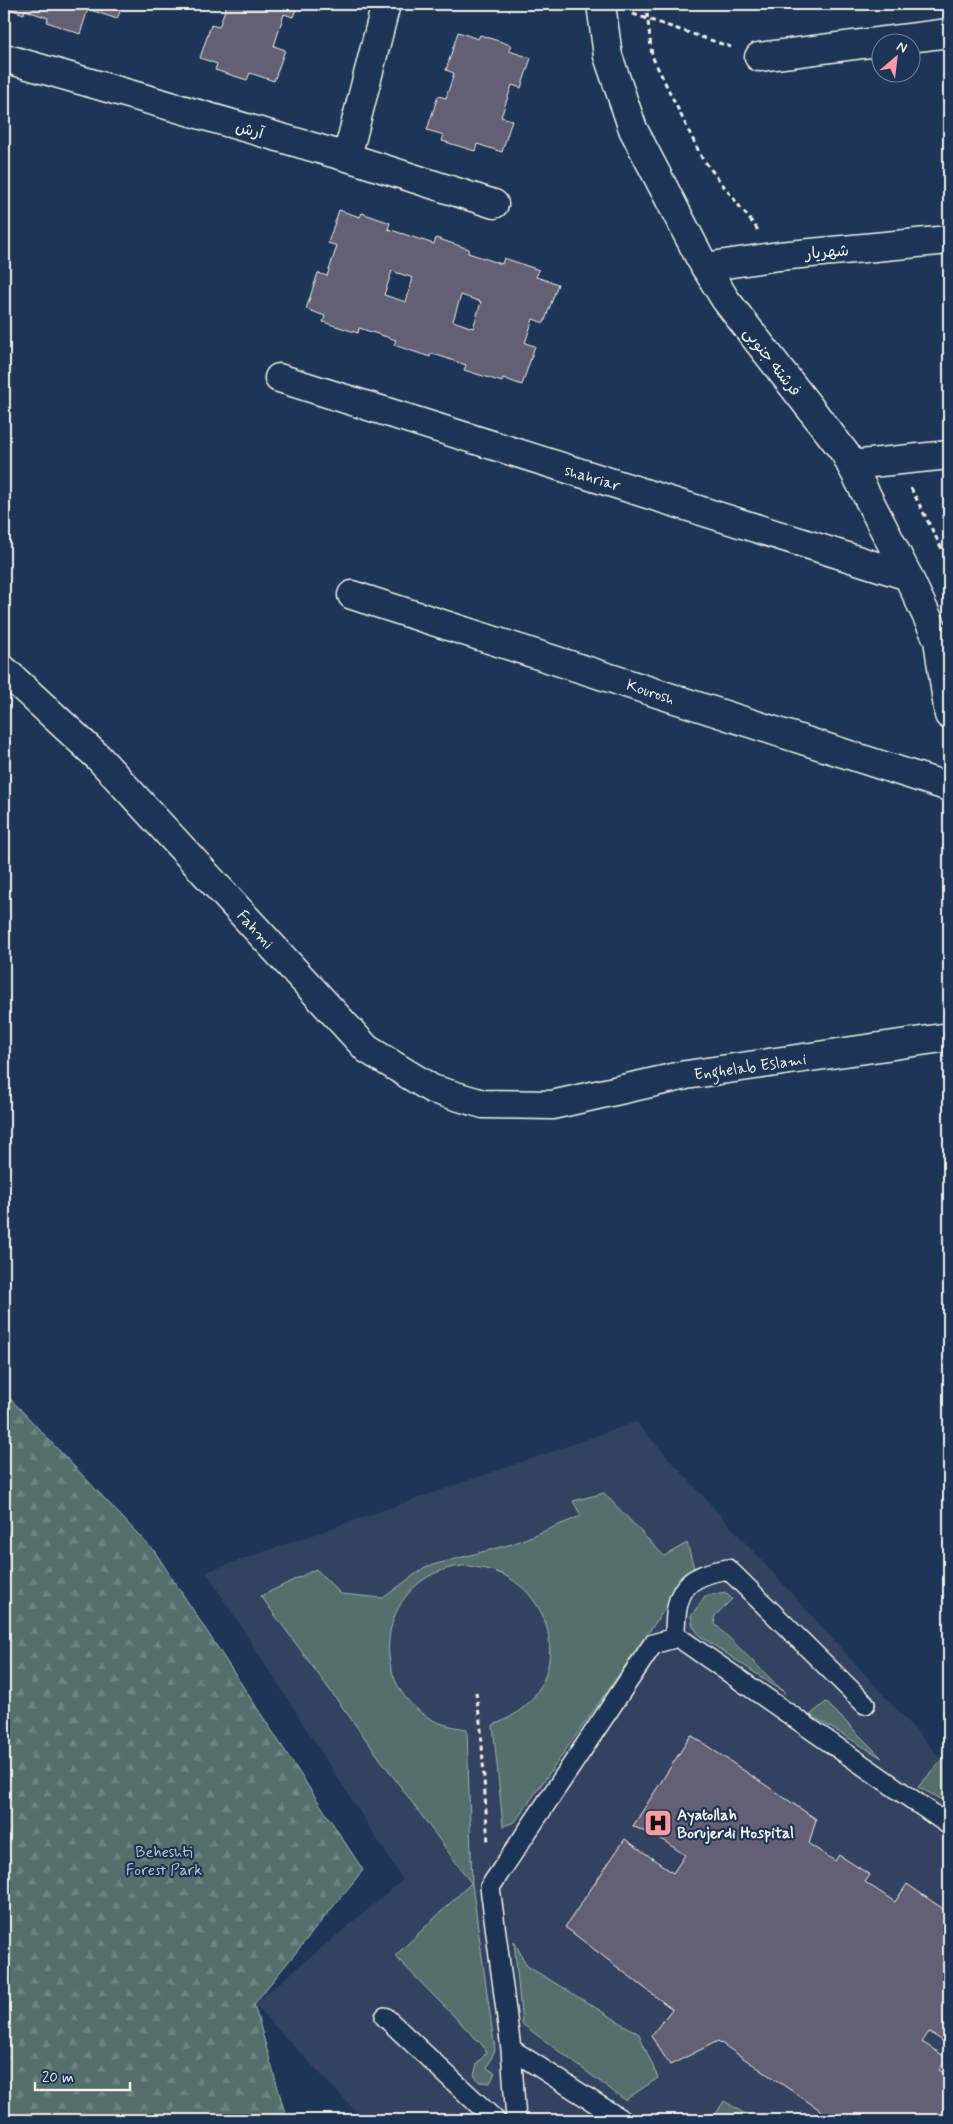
<svg xmlns="http://www.w3.org/2000/svg" width="953" height="2124" font-family="Mynerve,'Playpen Sans Arabic',sans-serif">
  <defs>
    <pattern id="forest-firs" width="22" height="20" patternUnits="userSpaceOnUse" patternTransform="scale(1.25)"><rect width="22" height="20" fill="#546f6c"/><path d="M5 1l3.5 6h-7zM16 11l3.5 6h-7z" fill="#6d8481"/></pattern>
  </defs>
  <rect width="100%" height="100%" fill="#1d3557"/>
  <filter id="ink" filterUnits="userSpaceOnUse"><feTurbulence type="fractalNoise" baseFrequency=".02" numOctaves="2"/><feDisplacementMap in="SourceGraphic" scale="10" xChannelSelector="R" yChannelSelector="G"/><feConvolveMatrix kernelMatrix="1 2 1 2 8 2 1 2 1" color-interpolation-filters="sRGB"/></filter>
  <g filter="url(#ink)">
    <path fill="#324260" d="M636,1422L949,1767V2120H364L254,2004L403,1880L206,1572Z"/>
    <path fill="#546f6c" stroke="#a4b0aa" d="M604,1493L664,1556L687,1543L694,1568L515,1822L503,1826L493,1725C509,1719 525,1709 535,1695C570,1646 539,1576 480,1568C474,1567 468,1565 462,1566C382,1574 361,1680 431,1719C442,1725 455,1727 467,1729L472,1884L495,2050L487,2068L495,2073L490,2083L479,2082L474,2075L477,2064L486,2053L483,2046L395,1956L471,1883L261,1596L316,1569L341,1594L383,1598L425,1567L512,1544L581,1516L573,1501Z
      M725,1592L732,1599L714,1617L715,1624L785,1693L700,1636L693,1626L691,1616L705,1596Z
      M826,1702L882,1758L810,1715Z
      M946,1756L949,1758V1803L918,1787Z
      M514,1941L527,1966L639,2034L658,2078L625,2100L522,2024Z
      M724,2101L755,2120H712Z"/>
    <path fill="url(#forest-firs)" stroke="#a4b0aa" d="M4,1392L155,1552L363,1870L254,2004L287,2120H4Z"/>
    <path fill="#645f75" stroke="#f4f1e8" fill-rule="evenodd" d="M4,4H123L117,19L88,9L80,34L47,22L48,18L25,10L24,14L4,7Z
      M227,4H298L293,17L284,14L274,46L285,50L274,81L250,73L247,80L215,70L217,64L200,58L211,25L219,27Z
      M458,32L478,39L480,35L511,45L509,51L531,58L521,88L512,85L501,117L512,120L502,152L477,144L475,151L442,141L444,135L427,130L438,96L446,98L454,73L446,70Z
      M339,210L360,217L362,213L390,223L388,229L434,244L436,238L469,249L468,253L502,264L504,258L539,270L536,277L558,284L544,323L533,319L525,343L535,346L522,385L503,378L502,382L464,370L466,365L431,353L430,357L394,345L396,340L359,328L358,333L323,322L325,316L306,309L318,273L327,276L337,246L328,243ZM392,271L413,278L406,302L384,295ZM461,295L481,302L473,328L453,321Z
      M691,1735L816,1819L809,1844L835,1861L839,1855L870,1875L865,1882L895,1902L907,1884L949,1913V2045L929,2032L922,2042L947,2058L939,2070L949,2077V2120H835L718,2041L670,2065L651,2036L672,2009L565,1927L625,1839L673,1873L685,1855L664,1841L633,1826Z"/>
    <g fill="none" stroke-linecap="round" stroke-linejoin="round">
      <defs>
        <path id="lane" d="M865,1704L728,1569C684,1576 675,1591 675,1635L949,1825
          M385,2017L495,2120
          M511,2049L622,2120
          M516,2120L511,2049L490,1887L653,1644L678,1637"/>
        <path id="street" d="M759,57L949,33
          M4,58L347,157L494,204
          M347,157L386,4
          M705,267L779,256L949,240
          M279,378L908,576
          M851,465L949,455
          M352,595L949,787"/>
        <path id="secondary" d="M601,4L608,56L633,129L700,258L725,299L845,453L908,576L938,640L949,715
          M4,670L98,757L367,1049L432,1089L483,1104L552,1105L686,1075L949,1037"/>
      </defs>
      <use href="#lane" stroke="#f4f1e8" stroke-width="22"/>
      <use href="#street" stroke="#f4f1e8" stroke-width="31"/>
      <use href="#secondary" stroke="#f4f1e8" stroke-width="31"/>
      <path stroke="#f4f1e8" stroke-width="3" stroke-dasharray="5 4" stroke-linecap="butt" d="M646,4L652,56L702,158L758,230
        M633,14L731,47
        M911,488L949,563
        M476,1692L481,1729L488,1844"/>
      <use href="#lane" stroke="#1d3557" stroke-width="19"/>
      <use href="#street" stroke="#1d3557" stroke-width="28"/>
      <use href="#secondary" stroke="#1d3557" stroke-width="28"/>
    </g>
  </g>
  <defs>
    <symbol id="hospital-square" viewBox="-11 -11 22 22"><rect x="-9" y="-9" width="18" height="18" rx="4" fill="#ff9aa2" stroke="#1d3557"/><path d="M-5-5h3v3.5h4V-5h3V5h-3V1.5h-4V5h-3Z" fill="#111"/></symbol>
  </defs>
  <g fill-rule="evenodd">
    <use href="#hospital-square" x="642" y="1807" width="32" height="32"/>
  </g>
  <g text-anchor="middle" stroke-width="4.5" stroke-linejoin="round" paint-order="stroke">
    <g font-size="16" fill="#f4f1e8" stroke="#1d3557">
      <text transform="translate(250 129) rotate(16)" y="6">آرش</text>
      <text transform="translate(827 251) rotate(-5)" y="6">شهریار</text>
      <text transform="translate(773 361) rotate(52)" y="6">فرشته جنوبی</text>
      <text transform="translate(593 477) rotate(17)" y="6">shahriar</text>
      <text transform="translate(651 691) rotate(18)" y="6">Kourosh</text>
      <text transform="translate(256 929) rotate(48)" y="6">Fahmi</text>
      <text transform="translate(750 1066) rotate(-8)" y="6">Enghelab Eslami</text>
    </g>
    <g font-size="16" font-weight="bold" fill="#f4f1e8" stroke="#1d3557" text-anchor="start">
      <text x="677" y="1820">Ayatollah<tspan x="677" dy="18">Borujerdi Hospital</tspan></text>
    </g>
    <g font-size="16" fill="#bcc4bd" stroke="#1d3557">
      <text x="164" y="1857">Beheshti<tspan x="164" dy="18">Forest Park</tspan></text>
    </g>
  </g>
  <rect width="953" height="2124" fill="none" stroke="#1d3557" stroke-width="20"/>
  <rect x="10" y="10" width="933" height="2104" fill="none" stroke="#f4f1e8" stroke-width="2" filter="url(#ink)"/>
  <g transform="translate(896 58) rotate(28)"><circle r="24" fill="#1d3557" stroke="#738091"/>
  <path d="M0-4L9 19L0 12L-9 19Z" fill="#ff9aa2"/>
  <text y="-8" font-size="14" font-weight="bold" text-anchor="middle" fill="#f4f1e8">N</text>
  </g>
  <path d="M35 2082v8h95v-8" fill="none" stroke="#f4f1e8" stroke-width="2.5"/>
  <text x="42" y="2082" font-size="15" fill="#f4f1e8" stroke="#1d3557" stroke-width="4" paint-order="stroke">20 m</text>
</svg>
